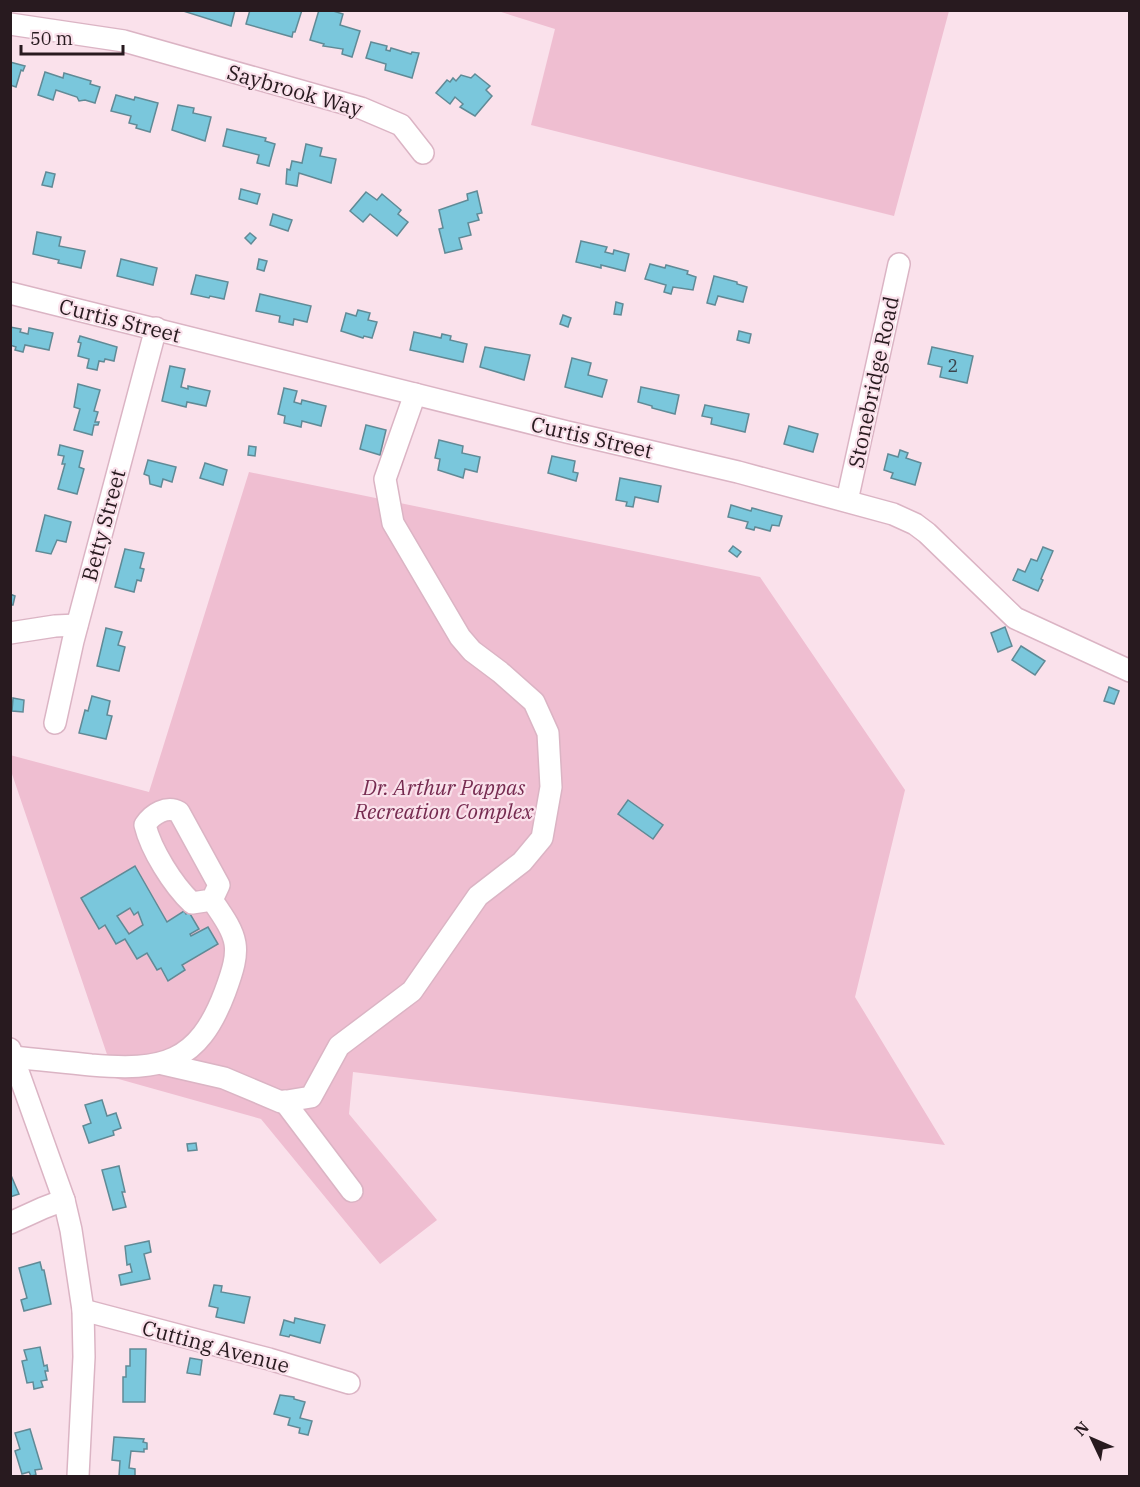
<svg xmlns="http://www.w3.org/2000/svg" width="1140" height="1487" font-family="'IBM Plex Serif',serif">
<rect width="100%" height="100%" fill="#fae1eb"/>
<g fill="#efbed1">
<path d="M498 11H949L894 216 531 125 555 29Z"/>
<path d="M249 472 760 577 905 790 855 997 945 1145 353 1072 349 1114 437 1220 380 1264 261 1119 115 1078 11 771 10 755 149 792Z"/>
</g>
<g fill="#7ac7dc" stroke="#608a96" stroke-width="1.5" fill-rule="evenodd">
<path d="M235 10 231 26 183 11 184 10Z"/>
<path d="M250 10H302L295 32H293L292 37 246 24Z"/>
<path d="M319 10H330L343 14 340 25 360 31 352 57 342 54 343 49 323 46 324 44 310 40Z"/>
<path d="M371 42 387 46 386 50 390 51 391 48 411 54 412 52 419 53 412 78 385 70 386 64 366 58Z"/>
<path d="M10 62 25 66 23 71 21 70 16 87 10 85Z"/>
<path d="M45 72 63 78 64 73 91 81 90 84 100 87 95 103 85 100 79 101 77 97 56 90 53 100 38 95Z"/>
<path d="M475 74 490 86 486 90 492 96 475 116 460 107 463 104 455 97 450 104 436 93 447 80 450 82 453 78 456 81 461 75 471 78Z"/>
<path d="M116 95 134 100 135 97 158 103 150 132 136 128 137 125 129 123 131 116 111 111Z"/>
<path d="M178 105 194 108 193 113 211 117 205 141 172 130Z"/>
<path d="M227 129 266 138 265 141 275 144 269 166 257 163 259 155 223 146Z"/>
<path d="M306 144 322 148 320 156 336 159 331 183 299 173 297 186 286 184 287 169 290 170 292 161 302 163Z"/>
<path d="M46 172 55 174 52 187 42 185Z"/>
<path d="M241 189 260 194 257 204 239 199Z"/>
<path d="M477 191 482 213 477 214 479 220 468 223 471 235 459 238 462 249 445 253 439 229 443 228 439 210 468 200 467 194Z"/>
<path d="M366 192 377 200 382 194 401 210 398 214 408 222 397 236 370 214 363 222 350 211Z"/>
<path d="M273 214 292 220 288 231 270 225Z"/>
<path d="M37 232 61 237 59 246 85 251 81 268 58 263 59 260 33 254Z"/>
<path d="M250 233 256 238 251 244 245 238Z"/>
<path d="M581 241 607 247 605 252 613 254 614 250 629 254 625 271 601 265V268L576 262Z"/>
<path d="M121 259 157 268 153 285 117 276Z"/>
<path d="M259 259 267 261 264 271 257 269Z"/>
<path d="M650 264 665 268 666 265 688 271 687 274 696 277 693 290 673 287 671 294 664 292 666 285 645 279Z"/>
<path d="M196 275 228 282 224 299 210 296 209 298 191 294Z"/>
<path d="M714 276 737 282V284L747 287 743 302 718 296 715 305 707 303Z"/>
<path d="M260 294 311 306 307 322 294 319 293 325 279 322 280 316 256 311Z"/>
<path d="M616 302 623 304 621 315 614 314Z"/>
<path d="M358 310 370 313 368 320 377 322 372 338 364 336 363 338 341 331 346 313 356 316Z"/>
<path d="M563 315 571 318 568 327 560 324Z"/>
<path d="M10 327 21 329 20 332 28 334 29 328 53 333 49 350 25 345 23 352 15 350 16 347 10 345Z"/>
<path d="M739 331 751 334 749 343 737 340Z"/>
<path d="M414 332 441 338 442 334 451 336 450 340 467 344 463 362 410 350Z"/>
<path d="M80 336 117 347 114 361 105 359 104 362 99 361 97 370 87 368 89 359 78 356 81 343 78 342Z"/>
<path d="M485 347 530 355 524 380 480 367Z"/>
<path d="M932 347 973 356 967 383 940 377 942 367 928 364Z"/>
<path d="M572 358 591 363 588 375 607 380 602 397 565 387Z"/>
<path d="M170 366 185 369 181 387 188 389V386L210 391 206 406 187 402 186 407 162 401Z"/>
<path d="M78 384 100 390 94 411 98 412 95 422H99L98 425H94L92 435 74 430 80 409 74 407Z"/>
<path d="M641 387 679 395 675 414 652 408V406L638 402Z"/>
<path d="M284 388 297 391 294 402 301 404 302 400 326 406 321 426 302 421 301 427 284 423 285 416 278 414Z"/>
<path d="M705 405 749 414 745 432 711 424 712 418 702 416Z"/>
<path d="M366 425 386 430 380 455 360 449Z"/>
<path d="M789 426 818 434 813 452 784 444Z"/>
<path d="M439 440 463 446 462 453 480 457 477 472 465 469 463 478 438 470 440 459 435 458Z"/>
<path d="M60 445 83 451 79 467 84 469 77 494 58 489 65 464H62L64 456 58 455Z"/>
<path d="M249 446 256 447 255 456 248 455Z"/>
<path d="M900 450 908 453 906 458 921 463 915 485 891 478 893 473 884 470 888 454 898 457Z"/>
<path d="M552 456 575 461 573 472 578 473 576 481 548 473Z"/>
<path d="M148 460 176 467 172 482 163 479 161 487 150 484 149 476 144 474Z"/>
<path d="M205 463 227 470 223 485 200 478Z"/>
<path d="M620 478 661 486 658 502 635 497 633 507 626 506 627 502 616 500Z"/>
<path d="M731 505 751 511 752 508 782 516 779 526 772 525 770 531 755 527 754 530 746 528 748 522 728 517Z"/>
<path d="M45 515 71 522 66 542 57 540 51 554 36 551Z"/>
<path d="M733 546 741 552 737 557 729 551Z"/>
<path d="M1043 547 1053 551 1041 579 1043 580 1038 591 1013 580 1018 569 1025 572 1031 559 1037 561Z"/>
<path d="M125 549 144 553 140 568 144 569 141 581 137 580 134 592 115 587Z"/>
<path d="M10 594 15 596 13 605H10Z"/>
<path d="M1005 627 1012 646 998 652 991 633Z"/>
<path d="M106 628 122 632 118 645 125 647 119 671 97 666Z"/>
<path d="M1021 646 1045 661 1035 675 1012 660Z"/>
<path d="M1109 687 1119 691 1114 704 1104 701Z"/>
<path d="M92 696 110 701 107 715 112 716 106 739 79 733 85 710 88 711Z"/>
<path d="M13 698 24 700 23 712 12 711Z"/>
<path d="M628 800 663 825 653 839 618 814Z"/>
<path d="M135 866 167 922 184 911 186 914 189 912 199 929 190 934 191 936 208 927 218 944 182 965 185 970 168 981 161 968 157 970 147 953 137 959 125 939 116 944 105 925 99 929 81 898ZM130 908 134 915 138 912 143 925 129 934 117 916Z"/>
<path d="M102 1100 107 1116 116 1113 121 1128 113 1131 114 1135 89 1143 83 1126 91 1123 85 1105Z"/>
<path d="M196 1143 197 1150 188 1151 187 1144Z"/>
<path d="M119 1166 125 1192H122L126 1207 113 1210 102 1170Z"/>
<path d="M10 1173 19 1194 10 1197Z"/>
<path d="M149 1241 151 1252 144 1254 150 1279 121 1285 119 1275 132 1272 130 1264 127 1265 125 1246Z"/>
<path d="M40 1262 42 1270H44L51 1304 24 1311 21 1300 27 1298 19 1268Z"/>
<path d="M214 1285 222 1286 221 1292 250 1297 244 1323 216 1317 218 1308 209 1306Z"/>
<path d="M295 1318 325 1325 320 1343 290 1335 289 1337 280 1335 284 1320 294 1323Z"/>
<path d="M40 1347 44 1366 47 1365 48 1371H45L47 1380 41 1381 43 1387 34 1389 33 1382 27 1383 22 1361 27 1360 24 1350Z"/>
<path d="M130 1349H146L145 1402H123V1377H126V1366H130Z"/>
<path d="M190 1358 202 1360 200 1375 187 1373Z"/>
<path d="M280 1395 294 1397V1399L305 1402 300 1418 312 1421 308 1435 299 1433 300 1428 288 1425 290 1418 274 1414Z"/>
<path d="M30 1429 42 1469 35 1470 36 1475 31 1476 29 1472 22 1474 15 1451 20 1449 15 1433Z"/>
<path d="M114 1437 144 1439 143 1442 147 1443V1449H144V1452L131 1451 129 1468 135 1469V1476H119L120 1461 112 1460Z"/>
</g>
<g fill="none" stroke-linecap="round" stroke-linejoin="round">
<g stroke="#dbb4c4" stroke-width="24">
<g id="minor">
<path d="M10 24 124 41 361 108 401 125 423 153"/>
<path d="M10 293 567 432 738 472 893 514 915 524 927 533 1015 618 1130 671"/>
<path d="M847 501 899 264"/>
<path d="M10 633 55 626 77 625"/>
<path d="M55 723 73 641 156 328"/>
<path d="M10 1049 64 1200 71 1230 83 1310 84 1357 78 1476"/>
<path d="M13 1057C39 1060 65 1062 91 1065 162 1071 198 1064 225 992 242 946 239 939 212 900L192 903C173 885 151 850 145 825 152 814 167 805 179 812L219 885 212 900"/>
<path d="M163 1064 224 1078 281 1102 311 1097 339 1046 412 991 478 896 522 862 542 838 551 787 548 733 534 702 500 672 472 651 460 637 393 523 385 479 415 394"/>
<path d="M284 1101 352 1191"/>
<path d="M10 1223 43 1208 64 1200"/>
<path d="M83 1310 269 1359 349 1383"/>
</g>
</g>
<use href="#minor" stroke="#fff" stroke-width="21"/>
</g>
<g text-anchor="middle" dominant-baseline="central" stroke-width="4.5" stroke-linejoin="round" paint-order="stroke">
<g font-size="18" fill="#3c454e">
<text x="953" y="365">2</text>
</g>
<g font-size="21" fill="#281a1f" stroke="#fae1eb">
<text transform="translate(295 90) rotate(16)">Saybrook Way</text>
<text transform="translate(120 320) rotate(14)">Curtis Street</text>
<text transform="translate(873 382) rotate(-78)">Stonebridge Road</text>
<text transform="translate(592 437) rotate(13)">Curtis Street</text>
<text transform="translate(103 525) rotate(-75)">Betty Street</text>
<text transform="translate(216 1346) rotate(15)">Cutting Avenue</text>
</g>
<g font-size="21" font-style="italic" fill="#762b50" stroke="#fae1eb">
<text x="444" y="787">Dr. Arthur Pappas<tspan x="444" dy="24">Recreation Complex</tspan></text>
</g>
</g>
<rect width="1140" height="1487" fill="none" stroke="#281a1f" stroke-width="24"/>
<g transform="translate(1092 1439) rotate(314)" stroke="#fae1eb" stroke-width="4.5" paint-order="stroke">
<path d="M0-4.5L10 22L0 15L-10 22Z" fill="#281a1f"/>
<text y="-9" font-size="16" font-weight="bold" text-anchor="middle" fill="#281a1f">N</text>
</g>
<path d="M21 45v9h102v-9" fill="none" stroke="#281a1f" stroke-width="3"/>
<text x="30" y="45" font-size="18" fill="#281a1f" stroke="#fae1eb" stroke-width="4.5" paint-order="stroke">50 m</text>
</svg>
